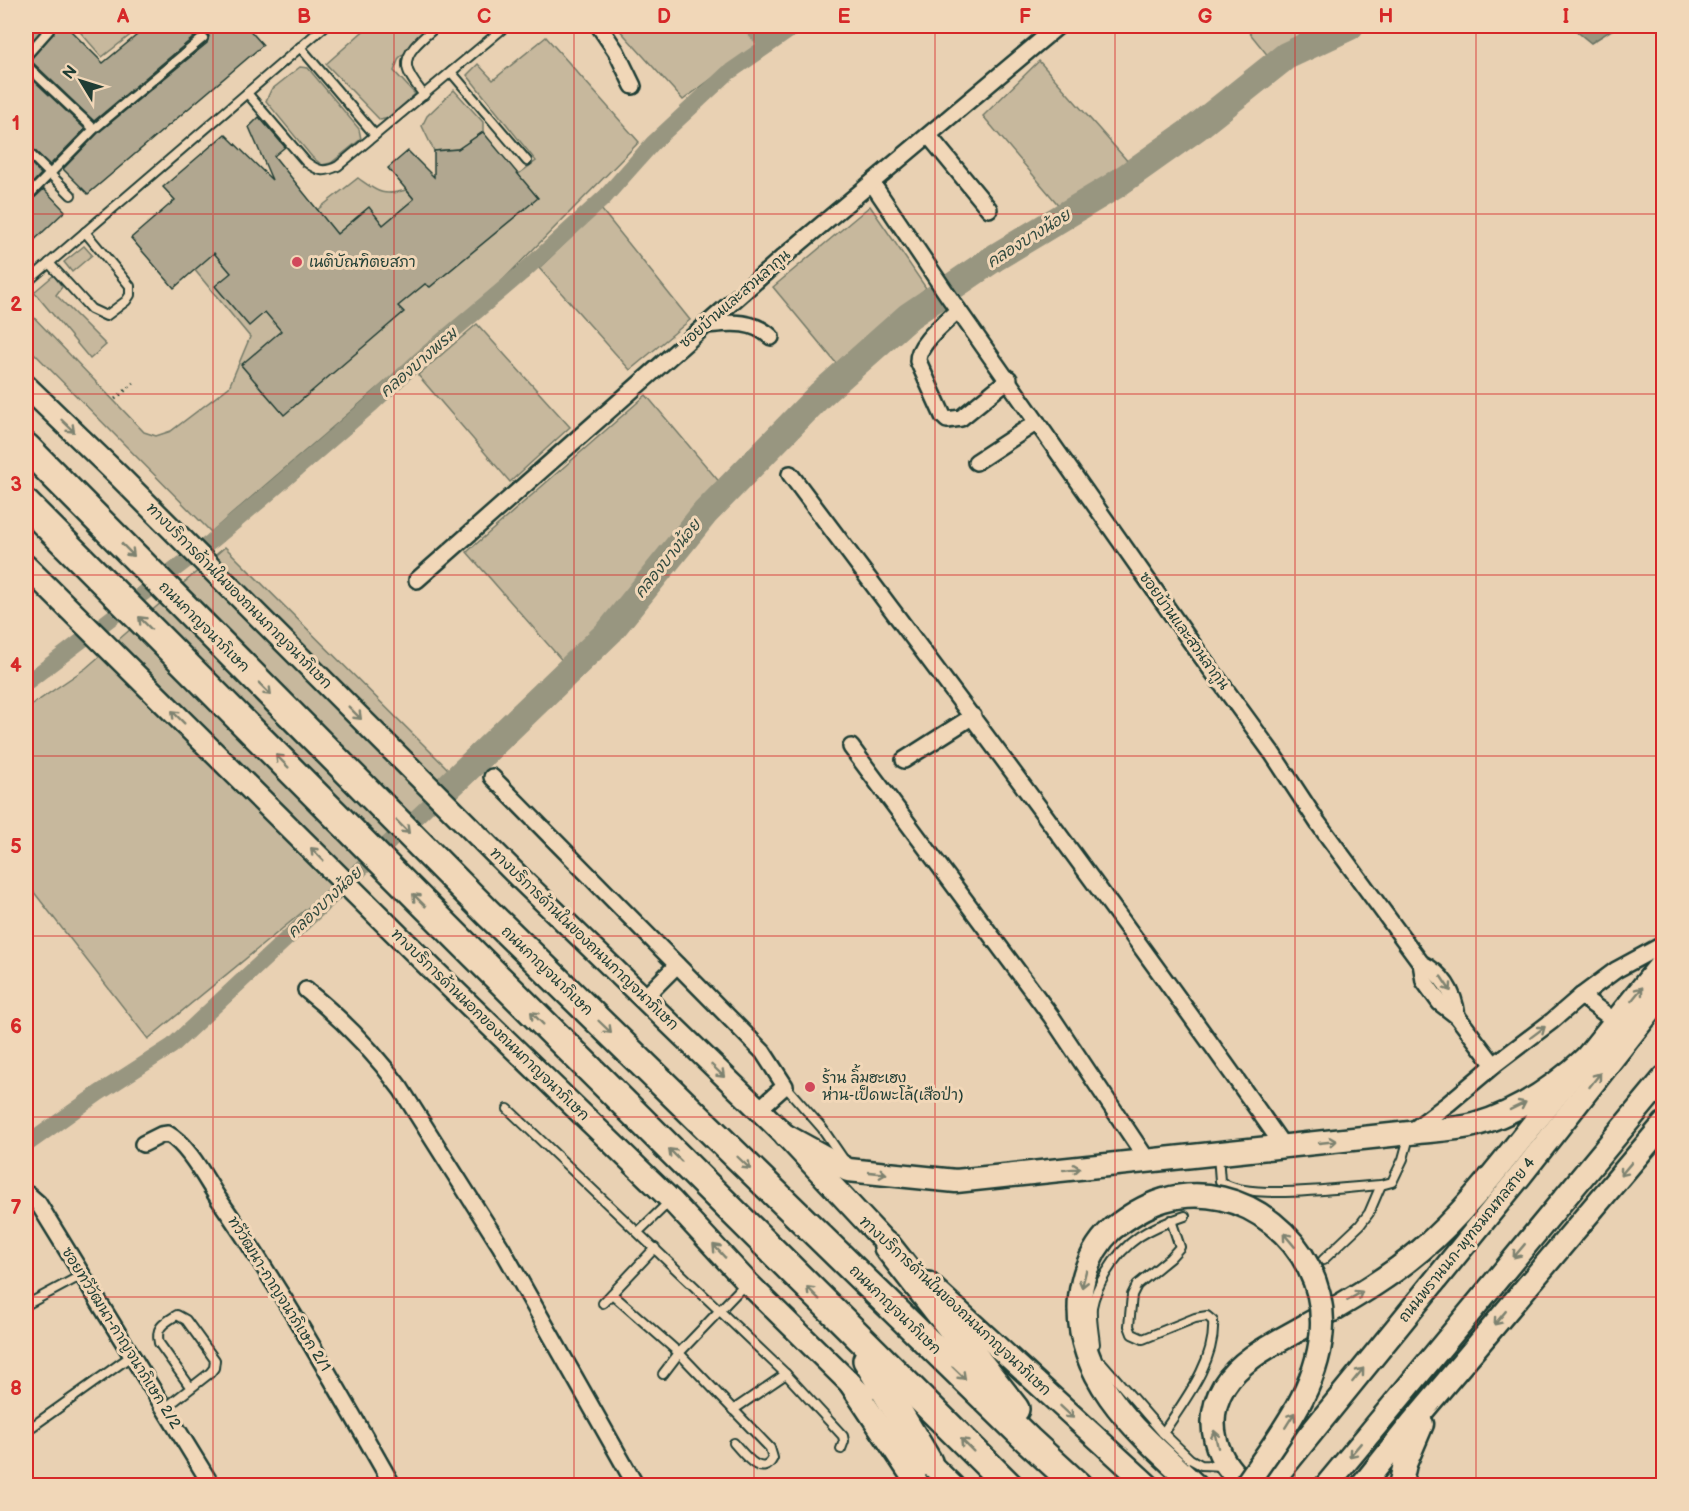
<svg xmlns="http://www.w3.org/2000/svg" width="1689" height="1511" font-family="'Balsamiq Sans','Playpen Sans Thai',sans-serif">
<rect width="100%" height="100%" fill="#e9d1b3"/>
<filter id="ink" filterUnits="userSpaceOnUse"><feTurbulence type="fractalNoise" baseFrequency=".0167" numOctaves="2"/><feDisplacementMap in="SourceGraphic" scale="12" xChannelSelector="R" yChannelSelector="G"/><feConvolveMatrix kernelMatrix="1 2 1 2 8 2 1 2 1" color-interpolation-filters="sRGB"/></filter>
<g filter="url(#ink)">
<g fill="#c7b89d" stroke="#737a68" stroke-width="1.5">
<path d="M75 26H142L102 57Z"/>
<path d="M369 26H435L399 58 394 71 415 94 389 118 380 120 326 64Z"/>
<path d="M616 26H764L772 34 683 100Z"/>
<path d="M1244 26H1316L1283 45 1269 57Z"/>
<path d="M546 37 639 142 501 282 211 532 26 345V309L144 432 156 436 171 431 229 387 250 337 184 257 213 231 302 334 536 161 467 75 478 64 493 80Z"/>
<path d="M1039 61 1130 164 1111 179 1061 208 983 116Z"/>
<path d="M300 67 308 68 359 129 361 139 331 163 322 165 312 157 266 101 271 90Z"/>
<path d="M454 90 483 122V132L458 149 434 151 422 126 427 116Z"/>
<path d="M358 178C378 192 382 197 406 190L414 199 383 225 368 208 337 234 317 210Z"/>
<path d="M870 206 926 288 871 336 841 369 773 287Z"/>
<path d="M601 209 690 320 630 370 539 268Z"/>
<path d="M84 246 92 255 72 272 64 262Z"/>
<path d="M54 275 62 287 56 295 106 345 90 359 34 292Z"/>
<path d="M477 324 570 427 510 482 418 375Z"/>
<path d="M646 395 722 485 604 629 566 665 467 552Z"/>
<path d="M225 547 453 774 322 896 148 1039 26 882V709L86 668Z"/>
</g>
<path fill="#989680" stroke="#687262" stroke-width="1.5" d="M1570 26H1618L1591 43Z"/>
<g fill="none" stroke-linecap="round" stroke-linejoin="round">
<g stroke="#989680" stroke-width="16">
<path d="M750 26 768 45"/>
<path d="M26 683 212 541 262 499 372 404 420 359 522 273 605 197 653 143 728 73 796 26"/>
<path d="M26 1145 99 1093 172 1046 444 791"/>
</g>
<path stroke="#989680" stroke-width="28" d="M444 791 610 631 705 513 820 395 909 316 996 257 1114 186 1197 127 1286 56 1350 26"/>
</g>
<g fill="#b1a790" stroke="#1f3d34" stroke-width="1.5">
<path d="M26 26H45L26 48Z"/>
<path d="M53 26H66L103 63 148 26H246L263 45 88 194 63 169 98 133 207 43 209 36 204 32 199 33 94 121 30 60 54 33Z"/>
<path d="M26 73 85 129 50 165 30 146 26 144Z"/>
<path d="M259 117 285 147 274 156 337 234 369 207 383 225 414 199 388 168 408 151 434 177V151L458 149 483 132 538 198 430 287 425 284 398 306 404 312 284 415 241 365 281 331 265 312 249 326 215 286 231 273 214 253 174 288 131 238 175 200 163 187 225 134 272 180 249 127Z"/>
<path d="M26 158 41 174 26 190Z"/>
<path d="M44 189 65 211 26 248V204L30 202Z"/>
</g>
<g fill="none" stroke-linecap="round" stroke-linejoin="round">
<g stroke="#1f3d34" stroke-width="12">
<g id="lane">
<path d="M300 47 375 135"/>
<path d="M26 56 49 30"/>
<path d="M26 65 94 129 26 198"/>
<path d="M451 72 527 161"/>
<path d="M247 93 306 162C318 171 324 173 338 166L506 26"/>
<path d="M424 95C418 87 408 76 407 66 405 50 427 35 437 26"/>
<path d="M94 129 203 38"/>
<path d="M26 150 71 195"/>
<path d="M49 263 91 309 106 316 126 301 130 295V286L85 232"/>
<path d="M26 283 325 26"/>
<path d="M785 1086 822 1128 844 1160"/>
<path d="M508 1109 786 1374 843 1436 844 1441 841 1449"/>
<path d="M1218 1155 1220 1181C1245 1202 1346 1187 1381 1185L1392 1182 1403 1159 1409 1137"/>
<path d="M638 1232 670 1201"/>
<path d="M1323 1260 1360 1225 1369 1213 1381 1185"/>
<path d="M612 1294 679 1353 770 1448 773 1458C762 1480 744 1454 734 1443"/>
<path d="M603 1303 655 1248"/>
<path d="M26 1305 82 1275"/>
<path d="M1095 1344C1094 1333 1091 1319 1092 1307 1094 1296 1100 1283 1106 1273 1126 1239 1149 1228 1185 1216"/>
<path d="M1102 1363 1163 1433 1190 1459 1201 1465 1224 1466"/>
<path d="M663 1374 679 1353 746 1283"/>
<path d="M164 1409 210 1373 214 1368 215 1360 186 1320 177 1315C164 1323 155 1327 159 1343L191 1388"/>
<path d="M733 1410 786 1374"/>
<path d="M26 1431 131 1356"/>
<path d="M1163 1433C1184 1401 1216 1361 1213 1321L1207 1316 1195 1318 1143 1339 1132 1334 1129 1326 1132 1295 1137 1285 1170 1258 1180 1247 1171 1220"/>
</g>
</g>
<g stroke="#1f3d34" stroke-width="20">
<g id="street">
<path d="M599 26 616 51 633 86"/>
<path d="M929 136 989 209"/>
<path d="M872 183 949 297 1191 642 1272 753 1318 823 1421 963C1443 974 1454 991 1457 1016"/>
<path d="M958 310C946 322 917 344 918 361L943 416 947 420 961 418 1009 379"/>
<path d="M705 325C729 323 752 319 771 337"/>
<path d="M976 462 1037 422"/>
<path d="M790 474C957 696 1124 919 1284 1147"/>
<path d="M417 580 782 258 1058 26"/>
<path d="M851 747 1051 1016 1148 1161"/>
<path d="M904 760 973 716"/>
<path d="M492 777 763 1052 785 1086 758 1110"/>
<path d="M1421 963 1424 981 1440 1003 1457 1016 1494 1065"/>
<path d="M306 990C341 1018 374 1052 401 1089L501 1247 636 1486"/>
<path d="M1581 996 1615 1021"/>
<path d="M644 998 677 965"/>
<path d="M1412 1131 1449 1103 1494 1065 1552 1021 1581 996 1616 970 1664 944"/>
<path d="M143 1144 161 1135 168 1134C188 1145 205 1178 218 1198 282 1290 337 1388 393 1486"/>
<path d="M26 1194 29 1195 38 1203 212 1486"/>
</g>
</g>
<g stroke="#1f3d34" stroke-width="26">
<g id="secondary">
<path d="M26 386 121 478 521 879 786 1136 898 1256"/>
<path d="M26 566 433 970 671 1200 747 1282 863 1396"/>
<path d="M928 1283 1149 1486"/>
<path d="M917 1451 953 1486"/>
</g>
</g>
<g stroke="#1f3d34" stroke-width="27">
<g id="primary">
<path d="M786 1136 848 1170 956 1181 1410 1133C1431 1130 1454 1130 1474 1125 1517 1113 1556 1086 1588 1056"/>
<path d="M1112 1229C1093 1247 1083 1271 1080 1298 1073 1380 1142 1436 1196 1486"/>
<path d="M851 1384 919 1486"/>
<path d="M1248 1486C1215 1463 1203 1421 1224 1386 1242 1357 1278 1342 1307 1325 1346 1302 1386 1280 1421 1250 1464 1213 1498 1168 1533 1124 1577 1070 1620 1015 1664 961"/>
<path d="M1268 1486 1520 1176 1664 993"/>
<path d="M1326 1486 1664 1078"/>
<path d="M1362 1486 1412 1423 1664 1124"/>
<path d="M1400 1486 1405 1464 1422 1424"/>
</g>
</g>
<g stroke="#1f3d34" stroke-width="32">
<g id="highway">
<path d="M26 447 488 913 1028 1440 1078 1486"/>
<path d="M26 504 461 941 1009 1486"/>
<path d="M888 1247 1015 1409"/>
<path d="M867 1360 928 1462"/>
</g>
</g>
<path stroke="#1f3d34" stroke-width="3" stroke-dasharray="1.5 4.5" stroke-linecap="butt" d="M115 399 134 383"/>
<use href="#lane" stroke="#f1d7b8" stroke-width="8"/>
<use href="#street" stroke="#f1d7b8" stroke-width="15"/>
<use href="#secondary" stroke="#f1d7b8" stroke-width="21"/>
<use href="#primary" stroke="#f1d7b8" stroke-width="22"/>
<use href="#highway" stroke="#f1d7b8" stroke-width="27"/>
<g stroke="#1f3d34" stroke-width="27" stroke-linecap="butt">
<path id="primary-bridge" d="M1112 1229C1128 1217 1144 1206 1164 1200 1242 1177 1323 1244 1322 1324 1321 1387 1278 1437 1245 1486"/>
</g>
<use href="#primary-bridge" stroke="#f1d7b8" stroke-width="22"/>
</g>
<defs><path id="oneway-shaft" d="M-6 0H5M1.5-3L5.5 0L1.5 3" fill="none" stroke-width="1.6" stroke-linecap="round" stroke-linejoin="round" transform="scale(1.5)"/></defs>
<g stroke="#7d826f">
<use href="#oneway-shaft" transform="translate(68 426) rotate(44)"/>
<use href="#oneway-shaft" transform="translate(128 550) rotate(45)"/>
<use href="#oneway-shaft" transform="translate(145 623) rotate(-135)"/>
<use href="#oneway-shaft" transform="translate(265 689) rotate(45)"/>
<use href="#oneway-shaft" transform="translate(355 713) rotate(45)"/>
<use href="#oneway-shaft" transform="translate(178 717) rotate(-135)"/>
<use href="#oneway-shaft" transform="translate(282 761) rotate(-135)"/>
<use href="#oneway-shaft" transform="translate(403 827) rotate(45)"/>
<use href="#oneway-shaft" transform="translate(317 854) rotate(-135)"/>
<use href="#oneway-shaft" transform="translate(419 900) rotate(-135)"/>
<use href="#oneway-shaft" transform="translate(1446 984) rotate(56)"/>
<use href="#oneway-shaft" transform="translate(1637 994) rotate(-51)"/>
<use href="#oneway-shaft" transform="translate(537 1018) rotate(-135)"/>
<use href="#oneway-shaft" transform="translate(605 1027) rotate(44)"/>
<use href="#oneway-shaft" transform="translate(1538 1032) rotate(-37)"/>
<use href="#oneway-shaft" transform="translate(718 1071) rotate(44)"/>
<use href="#oneway-shaft" transform="translate(1595 1080) rotate(-52)"/>
<use href="#oneway-shaft" transform="translate(1518 1106) rotate(-26)"/>
<use href="#oneway-shaft" transform="translate(1328 1142) rotate(-6)"/>
<use href="#oneway-shaft" transform="translate(675 1155) rotate(-135)"/>
<use href="#oneway-shaft" transform="translate(744 1163) rotate(44)"/>
<use href="#oneway-shaft" transform="translate(1072 1169) rotate(-6)"/>
<use href="#oneway-shaft" transform="translate(1626 1169) rotate(130)"/>
<use href="#oneway-shaft" transform="translate(878 1173) rotate(6)"/>
<use href="#oneway-shaft" transform="translate(1289 1240) rotate(-130)"/>
<use href="#oneway-shaft" transform="translate(719 1251) rotate(-133)"/>
<use href="#oneway-shaft" transform="translate(1519 1251) rotate(130)"/>
<use href="#oneway-shaft" transform="translate(1084 1279) rotate(104)"/>
<use href="#oneway-shaft" transform="translate(813 1293) rotate(-135)"/>
<use href="#oneway-shaft" transform="translate(1355 1296) rotate(-31)"/>
<use href="#oneway-shaft" transform="translate(1500 1318) rotate(130)"/>
<use href="#oneway-shaft" transform="translate(959 1373) rotate(44)"/>
<use href="#oneway-shaft" transform="translate(1358 1375) rotate(-51)"/>
<use href="#oneway-shaft" transform="translate(1067 1412) rotate(43)"/>
<use href="#oneway-shaft" transform="translate(1290 1420) rotate(-58)"/>
<use href="#oneway-shaft" transform="translate(1216 1439) rotate(-103)"/>
<use href="#oneway-shaft" transform="translate(967 1445) rotate(-135)"/>
<use href="#oneway-shaft" transform="translate(1355 1450) rotate(130)"/>
</g>
</g>
<path fill="none" stroke="#d62828" stroke-width="1.5" stroke-opacity="0.55" d="M213 26V1486M394 26V1486M574 26V1486M754 26V1486M935 26V1486M1115 26V1486M1295 26V1486M1476 26V1486M26 214H1664M26 394H1664M26 575H1664M26 756H1664M26 936H1664M26 1117H1664M26 1297H1664"/>
<g fill="#d1495b" stroke="#f1d7b8" stroke-width="2">
<circle cx="297" cy="262" r="6"/>
<circle cx="810" cy="1087" r="6"/>
</g>
<g text-anchor="middle" dominant-baseline="central" stroke-width="6" stroke-linejoin="round" paint-order="stroke">
<g font-size="15" fill="#1f3d34" stroke="#f1d7b8" text-anchor="start">
<text x="309" y="262">เนติบัณฑิตยสภา</text>
<text x="822" y="1078">ร้าน ลิ้มฮะเฮง<tspan x="822" dy="17">ห่าน-เป็ดพะโล้(เสือป่า)</tspan></text>
</g>
<g font-size="15" fill="#1f3d34" stroke="#f1d7b8">
<text transform="translate(735 299) rotate(-41)">ซอยบ้านและสวนลากูน</text>
<text transform="translate(239 596) rotate(45)">ทางบริการด้านในของถนนกาญจนาภิเษก</text>
<text transform="translate(204 627) rotate(45)">ถนนกาญจนาภิเษก</text>
<text transform="translate(1184 631) rotate(54)">ซอยบ้านและสวนลากูน</text>
<text transform="translate(584 939) rotate(44)">ทางบริการด้านในของถนนกาญจนาภิเษก</text>
<text transform="translate(547 971) rotate(44)">ถนนกาญจนาภิเษก</text>
<text transform="translate(490 1025) rotate(44)">ทางบริการด้านนอกของถนนกาญจนาภิเษก</text>
<text transform="translate(1467 1240) rotate(-51)">ถนนพรานนก-พุทธมณฑลสาย 4</text>
<text transform="translate(279 1294) rotate(58)">ทวีวัฒนา-กาญจนาภิเษก 2/1</text>
<text transform="translate(955 1306) rotate(43)">ทางบริการด้านในของถนนกาญจนาภิเษก</text>
<text transform="translate(895 1310) rotate(44)">ถนนกาญจนาภิเษก</text>
<text transform="translate(121 1338) rotate(58)">ซอยทวีวัฒนา-กาญจนาภิเษก 2/2</text>
</g>
<g font-size="16" font-style="italic" fill="#314a3f" stroke="#f1d7b8">
<text transform="translate(1029 239) rotate(-32)">คลองบางน้อย</text>
<text transform="translate(419 363) rotate(-41)">คลองบางพรม</text>
<text transform="translate(668 559) rotate(-51)">คลองบางน้อย</text>
<text transform="translate(325 903) rotate(-43)">คลองบางน้อย</text>
</g>
</g>
<rect width="1689" height="1511" fill="none" stroke="#f1d7b8" stroke-width="66"/>
<g transform="translate(81 81) rotate(308)" stroke="#f1d7b8" stroke-width="4.5" paint-order="stroke">
<path d="M0-4.5L10 22L0 15L-10 22Z" fill="#1f3d34"/>
<text y="-9" font-size="16" font-weight="bold" text-anchor="middle" fill="#1f3d34">N</text>
</g>
<rect x="33" y="33" width="1623" height="1445" fill="none" stroke="#d62828" stroke-width="2"/>
<g font-size="20" text-anchor="middle" font-weight="bold" fill="#d62828">
<text x="123" y="23">A</text>
<text x="304" y="23">B</text>
<text x="484" y="23">C</text>
<text x="664" y="23">D</text>
<text x="844" y="23">E</text>
<text x="1025" y="23">F</text>
<text x="1205" y="23">G</text>
<text x="1386" y="23">H</text>
<text x="1566" y="23">I</text>
<text x="16" y="130">1</text>
<text x="16" y="311">2</text>
<text x="16" y="491">3</text>
<text x="16" y="672">4</text>
<text x="16" y="853">5</text>
<text x="16" y="1033">6</text>
<text x="16" y="1214">7</text>
<text x="16" y="1395">8</text>
</g>
</svg>
